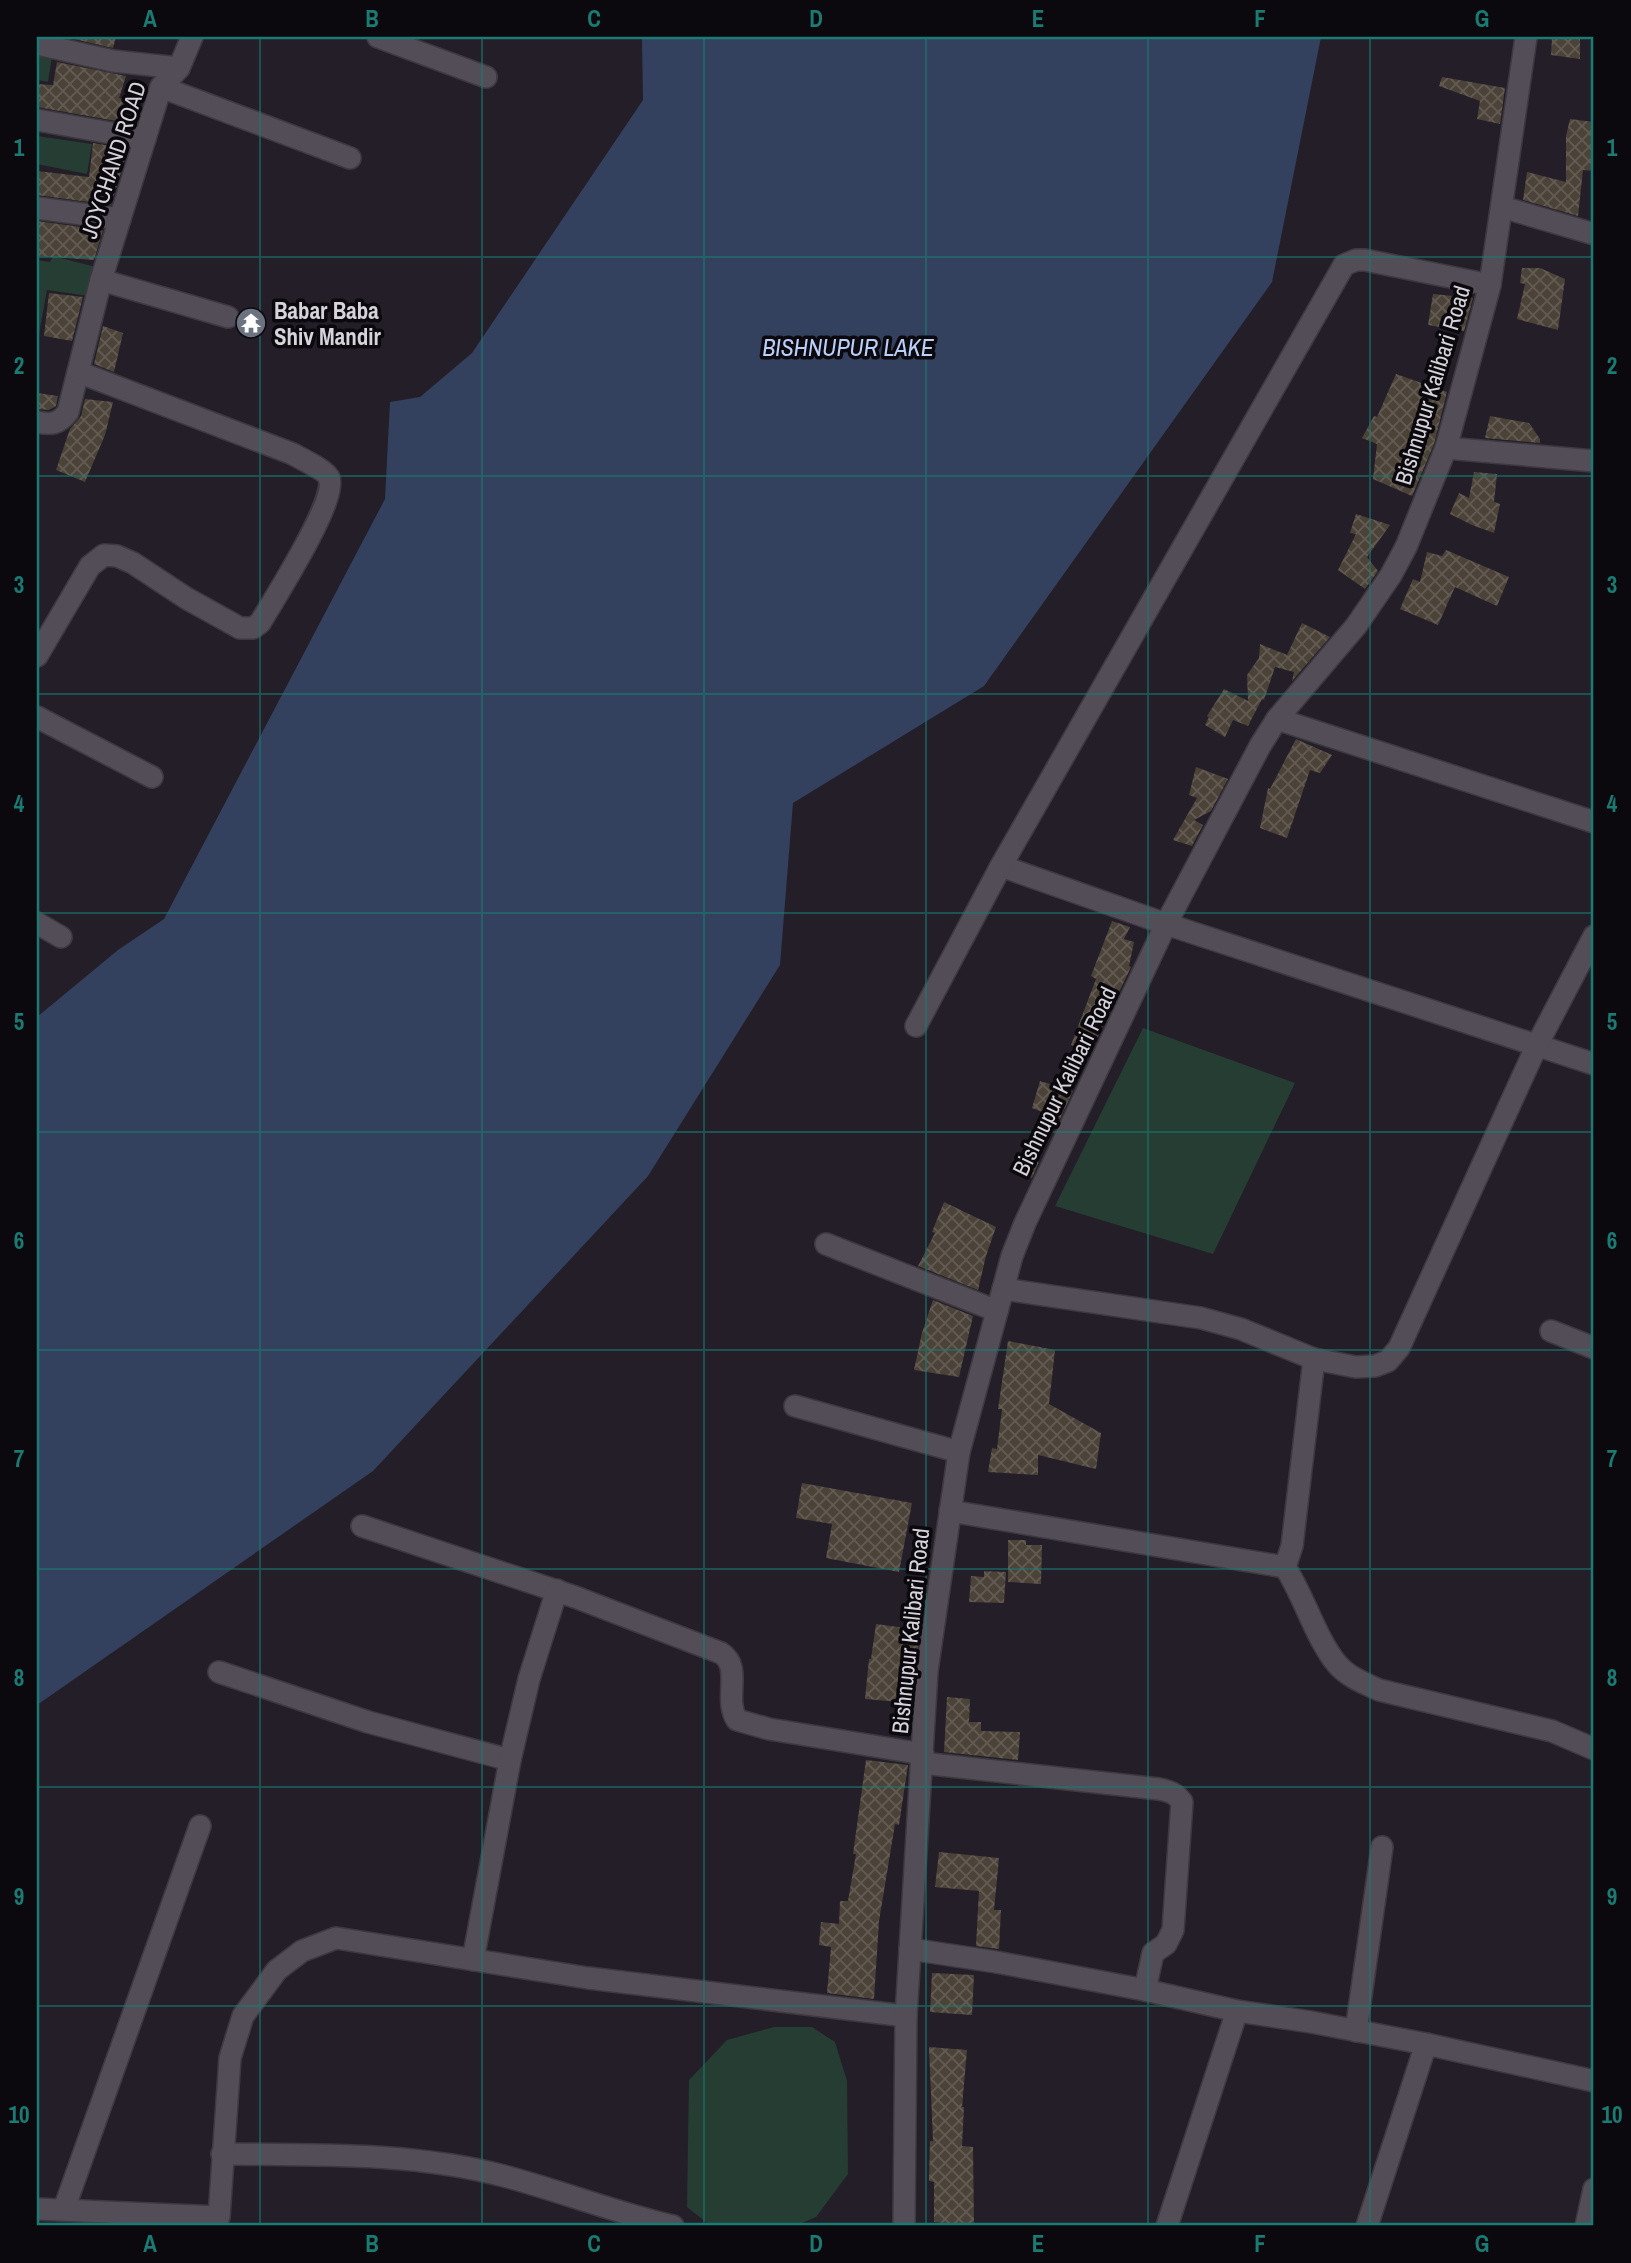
<svg xmlns="http://www.w3.org/2000/svg" width="1631" height="2263" font-family="'Archivo Narrow',sans-serif">
<defs>
<pattern id="building-cross-hatch" width="8" height="8" patternUnits="userSpaceOnUse" patternTransform="scale(1.75)"><rect width="8" height="8" fill="#4b4238"/><path d="M0 0l8 8M0 8l8-8" fill="none" stroke="#645c54"/></pattern>
</defs>
<rect width="100%" height="100%" fill="#241e28"/>
<g fill="#253d32">
<path d="M37 54 52 56 48 82 37 80Z"/>
<path d="M37 136 92 144 87 174 37 164Z"/>
<path d="M53 256 107 270 102 298 47 290 39 334H37V260L50 262Z"/>
<path d="M1143 1028 1295 1083 1213 1254 1055 1206Z"/>
<path d="M774 2027H812L835 2042 847 2081 848 2174 816 2217 795 2226H711L687 2207 689 2080 727 2040Z"/>
</g>
<path fill="#33415e" d="M645 37H1321L1272 282 984 686 793 803 780 965 648 1176 373 1471 37 1705V1017L118 950 164 919 385 499 390 402 420 397 472 353 643 100 642 38Z"/>
<g fill="url(#building-cross-hatch)">
<path d="M65 37H116L113 48Z"/>
<path d="M1552 37H1580V59L1551 55Z"/>
<path d="M57 62 126 76 119 98 124 99 122 122 37 107V84L53 85Z"/>
<path d="M1442 77 1505 88 1500 124 1477 119 1480 101 1439 86Z"/>
<path d="M1570 119 1594 122V171L1583 170 1578 216 1523 200 1527 172 1566 182V136Z"/>
<path d="M93 143 128 149 111 205 37 195V171L89 177Z"/>
<path d="M37 221 103 230 94 260 37 256Z"/>
<path d="M1522 268H1540L1565 279 1558 330 1517 319 1525 284 1520 283Z"/>
<path d="M49 293 83 297 72 341 44 336Z"/>
<path d="M1433 294 1473 298 1464 331 1428 325Z"/>
<path d="M103 326 123 333 114 372 94 364Z"/>
<path d="M1396 374 1447 392 1434 444 1412 496 1373 479 1377 444 1362 438 1374 416 1377 417Z"/>
<path d="M37 393 58 396 56 406 49 410 37 409Z"/>
<path d="M85 399 113 402 105 435 85 482 56 470 70 429 81 416Z"/>
<path d="M1490 416 1529 423 1540 439V443L1485 438Z"/>
<path d="M1474 472 1497 474 1494 502 1500 504 1494 533 1472 525 1450 514 1459 493 1469 498Z"/>
<path d="M1356 514 1390 525 1367 557 1378 571 1365 589 1338 570 1356 534 1350 533Z"/>
<path d="M1446 550 1509 577 1497 606 1455 587 1438 625 1400 609 1413 579 1420 582 1427 552 1442 556Z"/>
<path d="M1302 623 1330 637 1292 681 1294 672 1275 667 1264 700 1262 699 1248 726 1233 720 1225 737 1205 725 1209 717 1207 716 1224 689 1248 701 1247 675 1259 658 1260 644 1287 655Z"/>
<path d="M1296 739 1332 755 1320 773 1310 770 1287 838 1260 828 1268 788 1270 789Z"/>
<path d="M1196 767 1228 779 1211 811 1194 820 1203 825 1192 846 1173 840 1197 798 1189 795Z"/>
<path d="M1112 921 1130 927 1124 939 1134 942 1129 966 1131 967 1090 1053 1071 1045 1096 979 1091 976Z"/>
<path d="M1040 1081 1073 1091 1060 1119 1032 1108Z"/>
<path d="M1021 1156 1039 1162 1032 1178 1017 1173Z"/>
<path d="M944 1202 996 1227 986 1256 978 1290 918 1266 935 1233 932 1232Z"/>
<path d="M933 1300 973 1316 959 1377 914 1370 922 1333Z"/>
<path d="M1008 1341 1055 1350 1049 1404 1101 1433 1096 1469 1038 1455V1475L988 1472 992 1448 997 1449 1002 1409H998Z"/>
<path d="M802 1483 912 1503 899 1572 826 1558 832 1524 796 1518Z"/>
<path d="M1008 1540H1026V1545H1042L1041 1584 1008 1582Z"/>
<path d="M984 1571 1006 1572 1004 1603 969 1602 971 1576 984 1577Z"/>
<path d="M876 1624 920 1630 912 1703 865 1699 869 1659H871Z"/>
<path d="M947 1697 970 1699 969 1722H981V1731L1020 1732 1018 1760 944 1752Z"/>
<path d="M866 1760 908 1765 899 1825 895 1824 879 1921 874 1999 827 1993 831 1947 819 1945 821 1922 839 1924 840 1901H848L856 1854H853Z"/>
<path d="M939 1852 999 1858 994 1910H1001L999 1949 976 1946 979 1891 935 1887Z"/>
<path d="M932 1973 974 1975 972 2015 930 2012Z"/>
<path d="M929 2047 967 2050 962 2107H964L962 2146 973 2147 974 2226 934 2222V2182L929 2181 930 2141H933Z"/>
</g>
<g fill="none" stroke-linecap="round" stroke-linejoin="round">
<g stroke="#3d3940" stroke-width="24">
<g id="street">
<path d="M378 37 486 77"/>
<path d="M37 44 113 61 179 68"/>
<path d="M161 87 350 158"/>
<path d="M37 120 145 139"/>
<path d="M1502 207 1594 234"/>
<path d="M37 208 120 219"/>
<path d="M101 280 228 317"/>
<path d="M37 422C51 425 59 424 68 412L101 280 161 87 179 68 192 37"/>
<path d="M1446 448 1594 461"/>
<path d="M37 656 90 566 104 555 117 556 133 563 186 598 240 628H253L260 623C273 601 338 499 329 478 326 470 301 459 293 454L78 372"/>
<path d="M37 717 152 777"/>
<path d="M1277 719 1594 822"/>
<path d="M1001 866 1166 924 1594 1064"/>
<path d="M37 923 61 937"/>
<path d="M916 1026 1001 866 1344 265 1356 260H1365L1490 285"/>
<path d="M826 1244 997 1311"/>
<path d="M1003 1289 1201 1318 1241 1329 1314 1359 1356 1367 1375 1366 1388 1361 1399 1348 1537 1045 1594 936"/>
<path d="M1551 1331 1594 1348"/>
<path d="M1314 1359 1292 1546 1285 1567C1304 1596 1316 1639 1337 1664 1348 1677 1364 1683 1379 1690L1552 1731 1594 1749"/>
<path d="M795 1406 959 1452"/>
<path d="M950 1511 1285 1567"/>
<path d="M362 1526 575 1597 721 1653C743 1667 723 1699 737 1720L769 1729 923 1754"/>
<path d="M219 1672 368 1722 510 1760"/>
<path d="M922 1763 1159 1789C1169 1791 1176 1793 1182 1802L1173 1930 1166 1944 1153 1953 1145 1990"/>
<path d="M910 1949 996 1962 1145 1990 1237 2011 1311 2022 1426 2044 1594 2081"/>
<path d="M473 1960 510 1760 529 1679 557 1590"/>
<path d="M1356 2031 1382 1847"/>
<path d="M222 2154C315 2155 414 2152 504 2176 561 2191 616 2213 673 2226"/>
<path d="M37 2209 219 2217 230 2058 243 2016 277 1970 302 1951 336 1938 588 1978 906 2016"/>
<path d="M64 2209 200 1826"/>
<path d="M904 2226 906 2016 927 1671 959 1452 1012 1256 1025 1223 1166 924 1260 746 1277 719 1356 626 1391 575 1406 547 1446 448 1490 285 1526 37"/>
<path d="M1167 2226 1237 2011"/>
<path d="M1367 2226 1426 2044"/>
<path d="M1586 2226 1594 2189"/>
</g>
</g>
<use href="#street" stroke="#534d58" stroke-width="21"/>
</g>
<path fill="none" stroke="#197b73" stroke-width="2" stroke-opacity="0.55" d="M260 37V2226M482 37V2226M704 37V2226M926 37V2226M1148 37V2226M1370 37V2226M37 257H1594M37 476H1594M37 694H1594M37 913H1594M37 1132H1594M37 1350H1594M37 1569H1594M37 1787H1594M37 2006H1594"/>
<defs>
<g id="temple-disc" transform="scale(1.575)"><circle r="9.5" fill="#6b7280" stroke="#0b090d"/><path d="M0-6L5-2H3V0L6.5 2.5H4V6H1.5V3h-3V6H-4V2.5H-6.5L-3 0V-2H-5Z" fill="#fff"/></g>
</defs>
<g fill-rule="evenodd">
<use href="#temple-disc" x="251" y="323"/>
</g>
<g text-anchor="middle" dominant-baseline="central" stroke-width="7" stroke-linejoin="round" paint-order="stroke">
<g font-size="23" fill="#d7d3da" stroke="#0b090d">
<text transform="translate(113 160) rotate(-72)">JOYCHAND ROAD</text>
<text transform="translate(1432 385) rotate(-73)">Bishnupur Kalibari Road</text>
<text transform="translate(1064 1081) rotate(-64)">Bishnupur Kalibari Road</text>
<text transform="translate(910 1631) rotate(-84)">Bishnupur Kalibari Road</text>
</g>
<g font-size="23" font-weight="bold" fill="#d7d3da" stroke="#0b090d" text-anchor="start">
<text x="274" y="310">Babar Baba<tspan x="274" dy="26">Shiv Mandir</tspan></text>
</g>
<g font-size="24" font-style="italic" fill="#b8cffb" stroke="#0b090d">
<text x="848" y="347">BISHNUPUR LAKE</text>
</g>
</g>
<rect width="1631" height="2263" fill="none" stroke="#0b090d" stroke-width="77"/>
<rect x="38" y="38" width="1554" height="2186" fill="none" stroke="#197b73" stroke-width="2.5"/>
<g font-size="23" text-anchor="middle" font-weight="bold" fill="#197b73">
<text x="150" y="27">A</text>
<text x="372" y="27">B</text>
<text x="594" y="27">C</text>
<text x="816" y="27">D</text>
<text x="1038" y="27">E</text>
<text x="1260" y="27">F</text>
<text x="1482" y="27">G</text>
<text x="19" y="156">1</text>
<text x="1612" y="156">1</text>
<text x="19" y="374">2</text>
<text x="1612" y="374">2</text>
<text x="19" y="593">3</text>
<text x="1612" y="593">3</text>
<text x="19" y="812">4</text>
<text x="1612" y="812">4</text>
<text x="19" y="1030">5</text>
<text x="1612" y="1030">5</text>
<text x="19" y="1249">6</text>
<text x="1612" y="1249">6</text>
<text x="19" y="1467">7</text>
<text x="1612" y="1467">7</text>
<text x="19" y="1686">8</text>
<text x="1612" y="1686">8</text>
<text x="19" y="1905">9</text>
<text x="1612" y="1905">9</text>
<text x="19" y="2123">10</text>
<text x="1612" y="2123">10</text>
<text x="150" y="2252">A</text>
<text x="372" y="2252">B</text>
<text x="594" y="2252">C</text>
<text x="816" y="2252">D</text>
<text x="1038" y="2252">E</text>
<text x="1260" y="2252">F</text>
<text x="1482" y="2252">G</text>
</g>
</svg>
